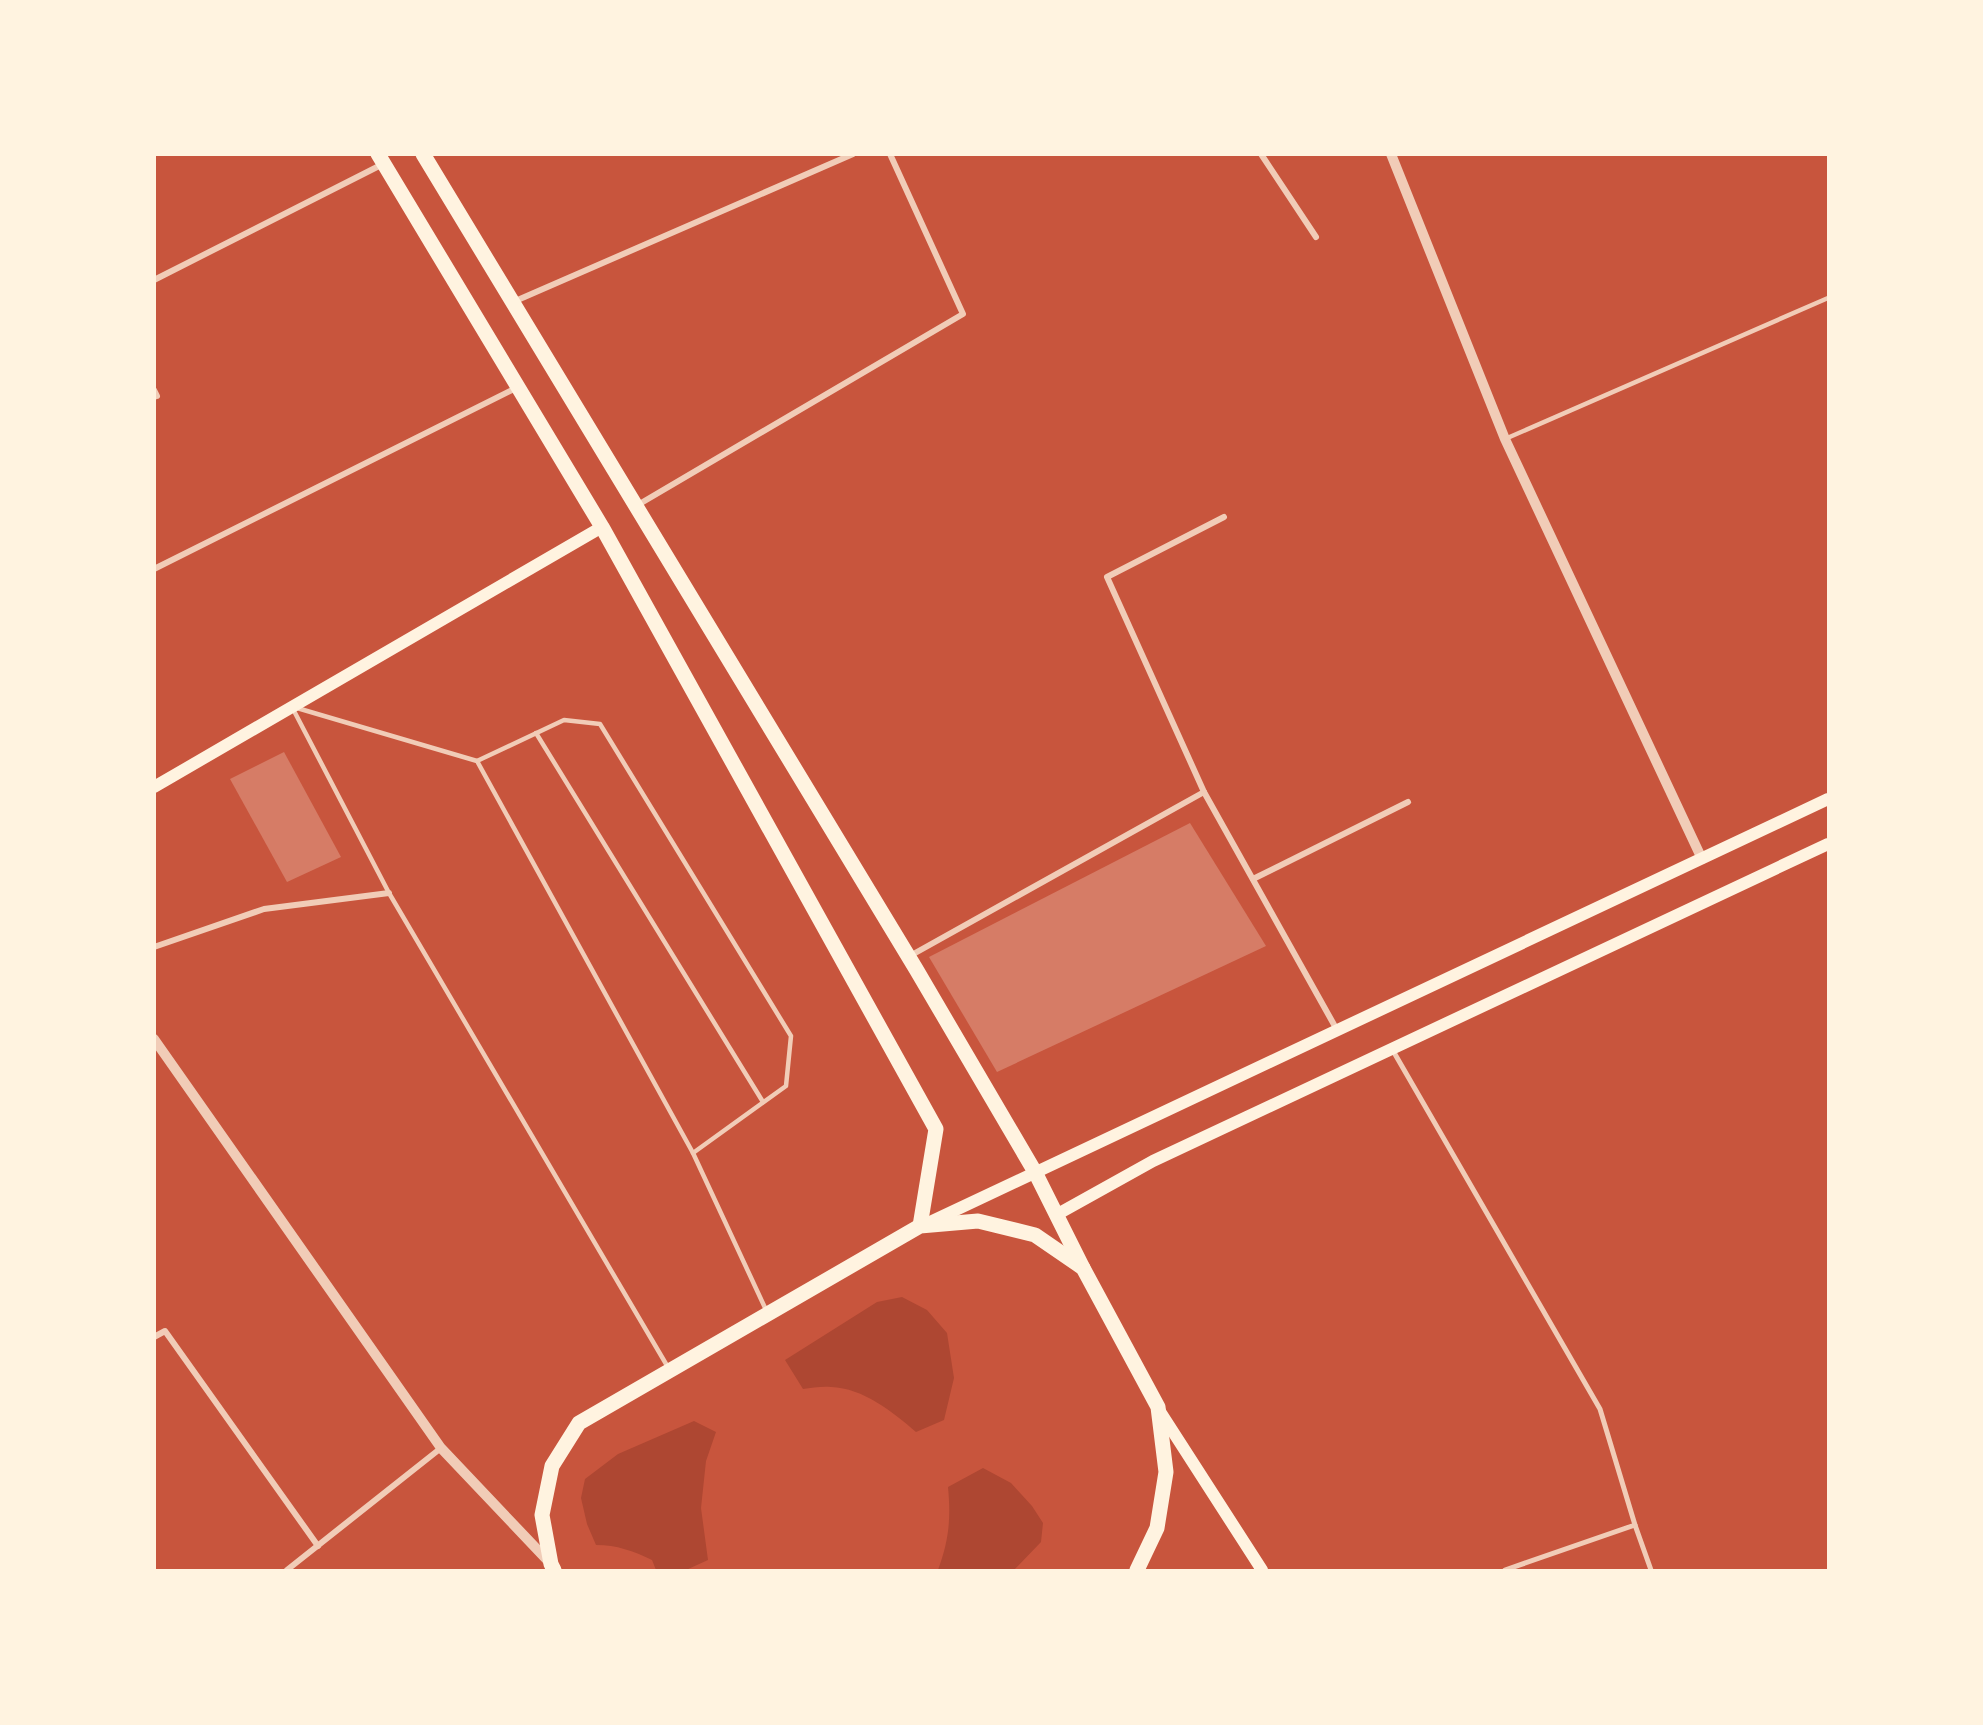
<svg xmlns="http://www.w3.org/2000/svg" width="1983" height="1725" font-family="'Exo 2',sans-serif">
<rect width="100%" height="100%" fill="#c8553d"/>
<g fill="#ae4732">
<path d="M902 1297 927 1310 947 1333 954 1378 944 1420 916 1432C893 1412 863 1388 831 1387 822 1386 812 1388 803 1389L785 1360 877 1302Z"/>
<path d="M694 1421 716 1432 706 1461 701 1508 708 1560 686 1570H656L652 1560C633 1551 617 1545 596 1545L587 1524 581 1498 585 1479 618 1454Z"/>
<path d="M983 1468 1011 1483 1032 1506 1043 1523 1041 1542 1014 1570H938C949 1540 951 1519 948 1487Z"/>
</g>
<g fill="#d67c66">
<path d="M284 752 341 857 287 882 230 779Z"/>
<path d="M1190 823 1266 946 997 1072 929 957Z"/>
</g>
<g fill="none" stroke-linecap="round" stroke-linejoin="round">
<g stroke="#f1ccb7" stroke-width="4.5">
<path d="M1505 439 1828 298"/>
<path d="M297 708 477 761 693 1153 767 1312"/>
<path d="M293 709 389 893 669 1369"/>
<path d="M536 733 763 1102"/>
<path d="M477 761 564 720 600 724 791 1036 786 1086 693 1153"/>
</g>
<g stroke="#f1ccb7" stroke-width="5">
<path d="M1392 1049 1600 1409 1635 1525 1505 1570"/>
<path d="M1635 1525 1651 1570"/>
</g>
<g stroke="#f1ccb7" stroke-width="6">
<path d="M1261 154 1316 237"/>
<path d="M154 280 383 164"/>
<path d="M513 302 853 154"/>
<path d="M154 390 157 396 154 397"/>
<path d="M636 506 963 314 890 154"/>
<path d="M1224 517 1107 577 1204 792 1337 1030"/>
<path d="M154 569 518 387"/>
<path d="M1253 879 1408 802"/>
<path d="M154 947 264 909 389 893"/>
<path d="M908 957 1204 792"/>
<path d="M154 1337 165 1331 318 1546"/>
<path d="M287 1570 441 1448"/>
</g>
<g stroke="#f1ccb7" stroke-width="10">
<path d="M1391 154 1505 439 1702 859"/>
<path d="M154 1039 441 1448 551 1564"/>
</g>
<g stroke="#fff3e0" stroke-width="12">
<path d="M154 787 602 527"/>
<path d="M1056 1215 1153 1161 1828 844"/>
<path d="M926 1224 1828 799"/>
<path d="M1159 1410 1262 1570"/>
</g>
<g stroke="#fff3e0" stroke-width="15">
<path d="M378 154 602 527 936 1129 920 1226"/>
<path d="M423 154 916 969 1035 1172 1083 1268"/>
<path d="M554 1570 551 1564 542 1515 552 1466 579 1423 920 1226 978 1221 1035 1235 1083 1268 1158 1407 1166 1472 1157 1528 1137 1570"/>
</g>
</g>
<rect width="1983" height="1725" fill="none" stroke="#fff3e0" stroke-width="312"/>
</svg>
